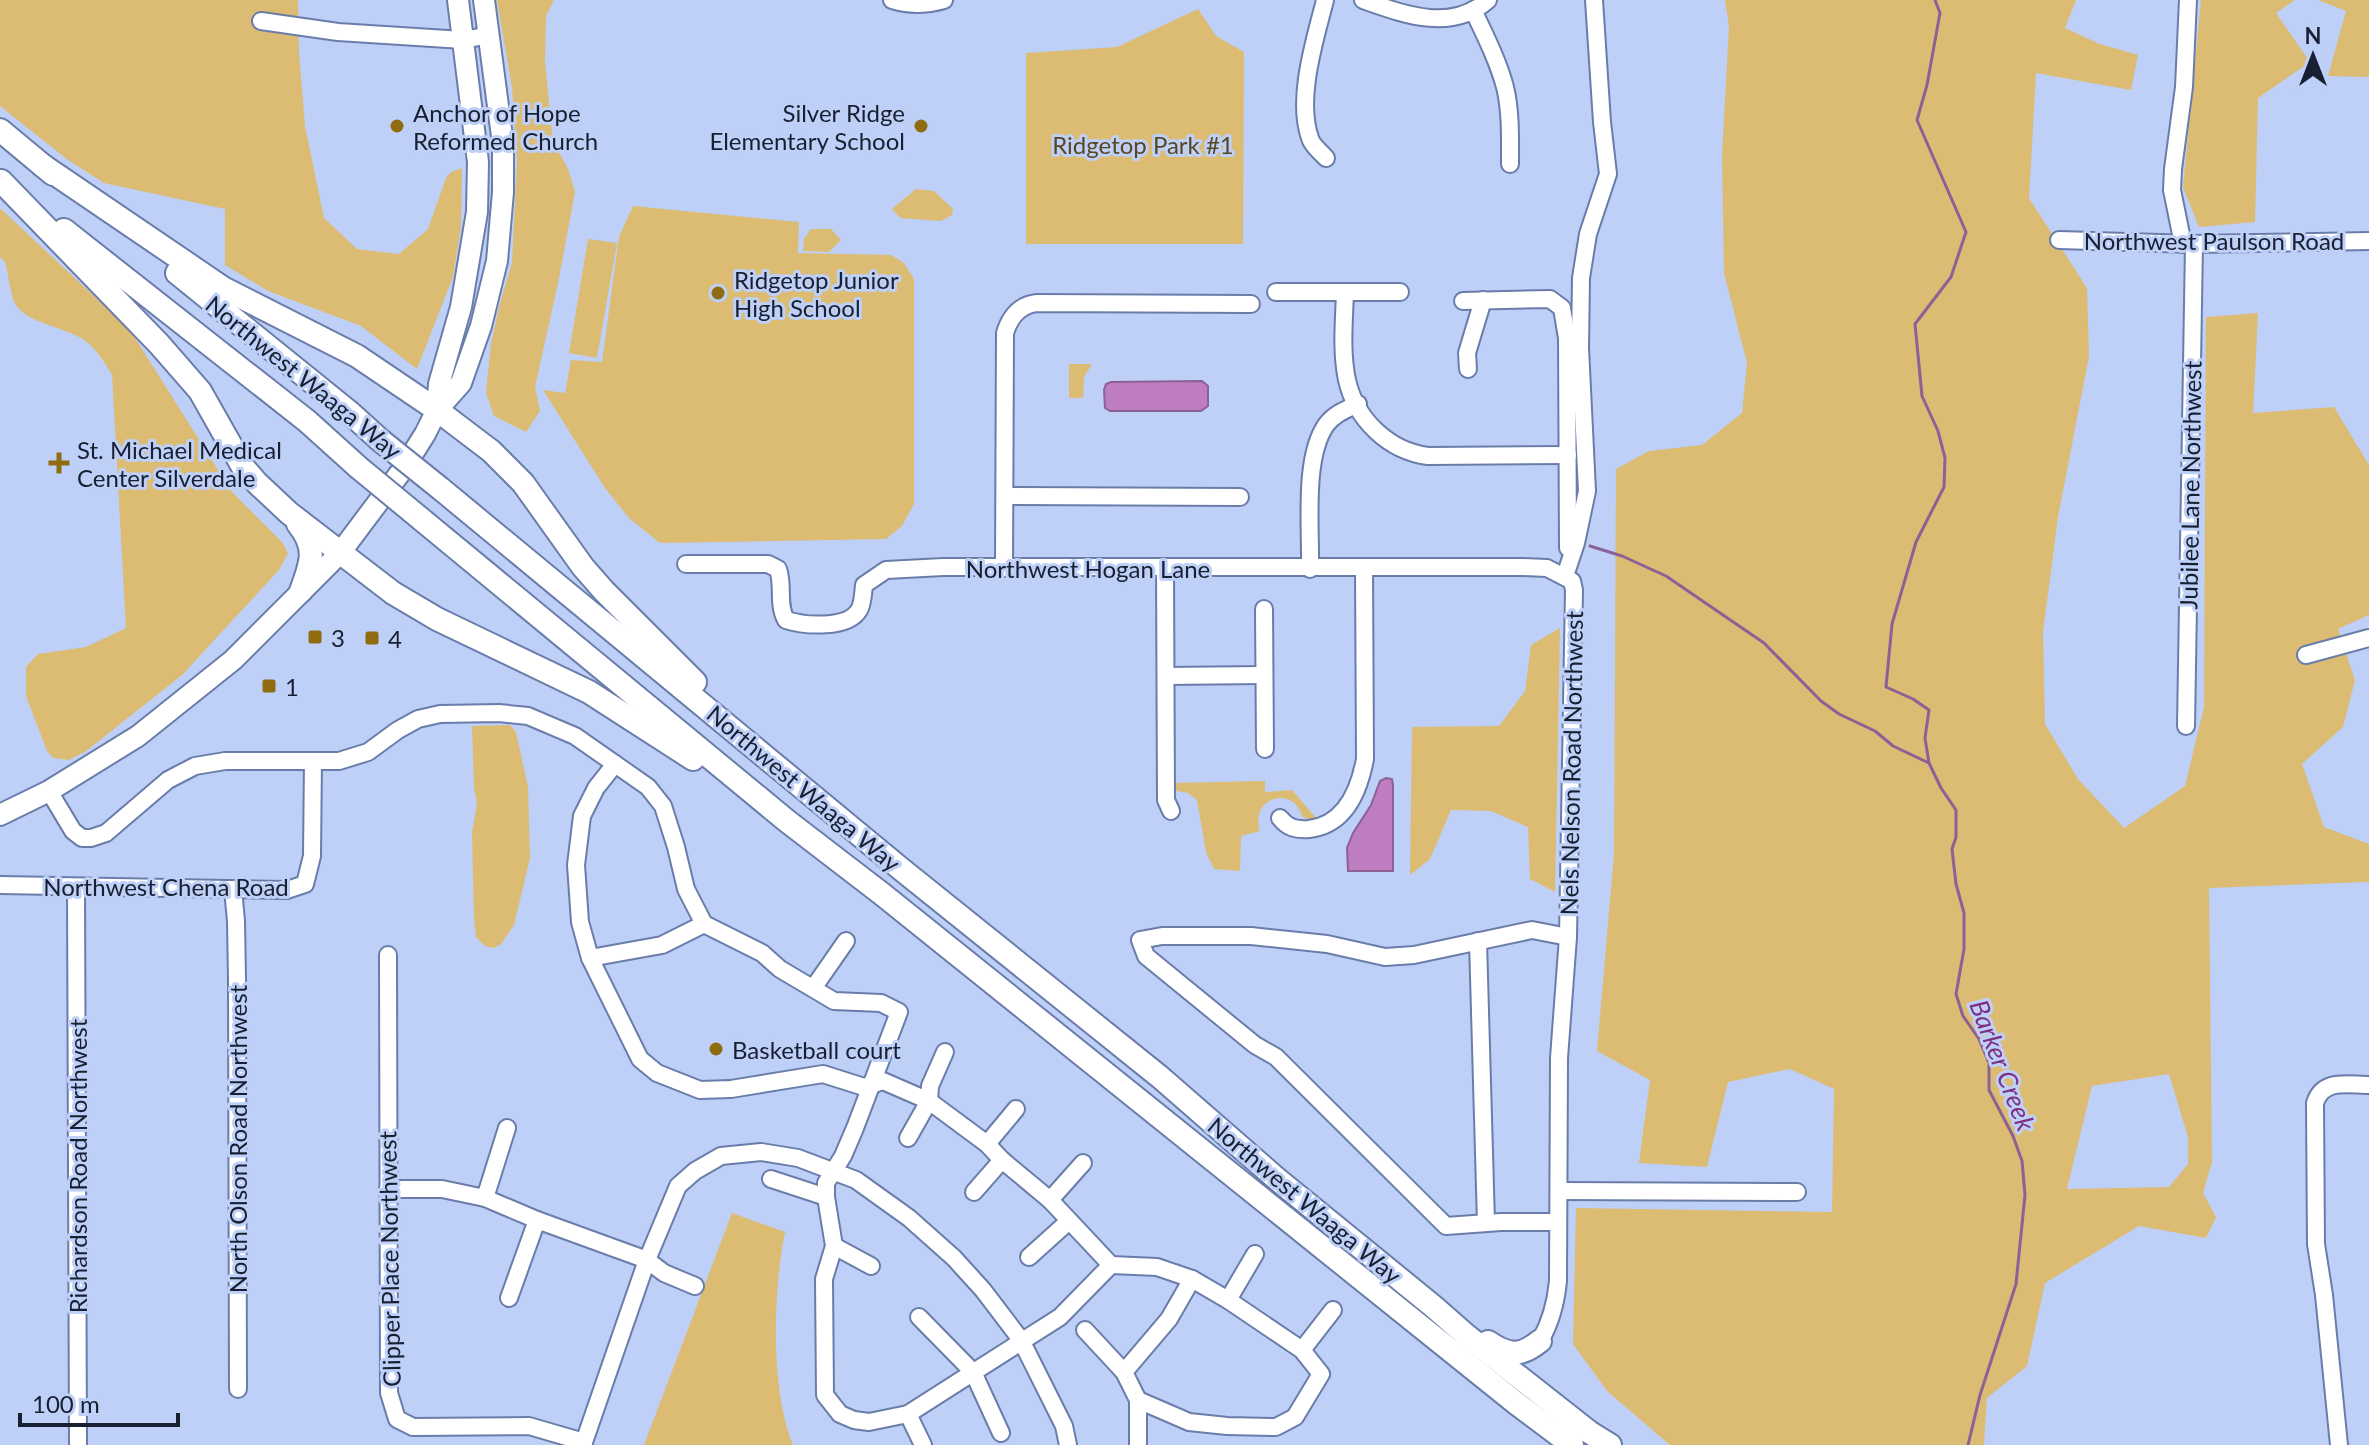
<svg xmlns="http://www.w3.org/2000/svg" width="2369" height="1445" font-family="Lato,sans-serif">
<rect width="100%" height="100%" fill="#bed0f7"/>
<g fill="#dcbb73" fill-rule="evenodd">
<path d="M0 0H298L299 52 305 126 324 218 357 249 399 254 428 229 446 178 451 172 462 168 461 227 453 277 417 369 361 326 268 291 225 265V209L104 183 68 160 0 106Z"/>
<path d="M497 0H554L546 16 545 62 553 141 568 169 575 192 558 283 535 387 540 411 526 432 494 416 486 393 491 344 499 307 512 263 517 161 512 88Z"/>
<path d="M1725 0H2076L2065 28 2100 44 2138 55 2131 90 2036 73 2029 198 2087 288 2089 356 2058 517 2043 632 2045 724 2078 779 2124 828 2185 786 2204 707 2206 317 2258 313 2253 413 2334 407 2369 465V615L2338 629 2355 680 2343 727 2302 764 2324 827 2369 844V882L2209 888 2212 1162 2203 1193 2216 1217 2206 1238 2139 1226 2045 1283 2027 1366 1987 1398 1984 1445H1670L1607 1391 1573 1344 1576 1208 1832 1212 1834 1089 1790 1069 1728 1082 1707 1167 1639 1163 1650 1080 1597 1051 1614 854 1616 469 1649 451 1702 445 1742 413 1747 363 1724 273 1722 156 1729 26ZM2169 1074 2188 1137V1164L2169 1187 2067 1189 2092 1086Z"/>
<path d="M2201 0H2295L2276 13 2310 62 2258 98 2255 222 2199 227 2183 187Z"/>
<path d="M2318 0H2369V77L2328 76 2346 11Z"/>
<path d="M1198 9 1216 36 1244 52 1243 244H1026V53L1117 47Z"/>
<path d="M916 189 934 191 953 209 952 215 941 221 900 218 892 209Z"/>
<path d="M633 206 799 222 798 253 891 255 904 263 914 279V504L902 526 886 539 660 543 629 518 605 488 543 390 565 393 571 360 602 362 619 237Z"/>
<path d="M0 208 130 330 232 492 282 542 288 553 279 570 182 675 85 752 69 760 53 758 47 751 26 696V667L38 654 86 647 126 628 112 375C104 361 94 345 79 337 61 327 27 322 16 305 11 298 8 272 5 262L0 257Z"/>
<path d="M811 229H831L841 240 829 252 803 251 804 239Z"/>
<path d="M588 239 617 243 597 358 569 353Z"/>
<path d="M1069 364H1092L1084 377 1083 398H1069Z"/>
<path d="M1560 628 1555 892 1530 879 1528 827 1491 811 1451 810 1430 859 1410 875 1412 727 1499 726 1525 691 1531 645Z"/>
<path d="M510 725 516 732 528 787 530 858 514 925 501 944 494 948 485 946 476 937 474 920 472 833 477 803 474 788 472 726Z"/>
<path d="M1265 781V792L1292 790 1316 818 1309 820 1302 816C1293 784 1249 798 1260 831L1241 836 1240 871 1214 869 1206 852 1197 800 1188 793 1172 790V783Z"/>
<path d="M732 1213 785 1232C773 1292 770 1388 793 1445H644Z"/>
</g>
<g fill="#be7dc0" stroke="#8c6195" stroke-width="2">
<path d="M1202 381 1208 386V406L1201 411H1110L1105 408 1104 390 1106 384 1111 382Z"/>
<path d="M1386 778 1392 779 1393 785V871H1348L1347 848 1353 833 1371 805 1380 781Z"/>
</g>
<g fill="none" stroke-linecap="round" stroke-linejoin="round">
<g stroke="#8c6195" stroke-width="3">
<path d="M1935 0 1940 13 1927 85 1917 120 1966 232 1951 277 1915 324 1922 396 1938 431 1945 458 1944 487 1916 542 1892 624 1886 687 1913 699 1929 710 1925 738 1929 763 1941 788 1956 810V837L1952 849 1956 884 1964 913V949L1956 994 1963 1016 1979 1039 1989 1063V1090L2013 1136 2022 1161 2025 1195 2016 1284 1980 1395 1968 1445"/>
<path d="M1590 546 1622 556 1666 576 1764 643 1821 701 1839 714 1875 731 1893 746 1929 763"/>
</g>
<g stroke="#6a7daa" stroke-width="20">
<g id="minor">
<path d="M892 0C910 6 926 5 944 0"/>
<path d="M1325 0C1315 40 1296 98 1310 138 1312 146 1321 152 1326 158"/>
<path d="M1363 0C1403 14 1451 33 1488 0"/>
<path d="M1473 10C1485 35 1498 61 1505 87 1511 112 1510 139 1510 164"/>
<path d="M261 21 338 32 463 40 490 35"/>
<path d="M2059 240 2194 244 2369 241"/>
<path d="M2183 244 2172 190 2173 169 2184 87 2188 0"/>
<path d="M1276 292H1400"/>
<path d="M1345 293C1344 321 1341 352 1347 380 1356 420 1389 451 1428 456L1568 455"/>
<path d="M1463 301 1550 299 1562 308 1567 338 1568 548"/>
<path d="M1468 369 1467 353 1483 300"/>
<path d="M1005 496 1240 497"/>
<path d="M686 564H768L778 569C784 586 777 604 786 620 805 626 848 629 859 610 863 604 863 593 864 585L886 570 943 567H1522L1547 568 1572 581 1574 590 1568 937 1559 1058 1558 1281C1556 1302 1551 1322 1540 1341"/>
<path d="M1165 567 1166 800 1171 811"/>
<path d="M1004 568 1005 333C1010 317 1019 305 1037 303L1251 304"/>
<path d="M1310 569C1311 528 1303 458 1326 425 1334 414 1345 410 1358 404"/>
<path d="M1565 576 1576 543 1587 491 1580 348 1581 278 1588 234 1608 174 1602 122 1594 0"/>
<path d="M1264 609 1265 749"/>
<path d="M2306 655 2369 638"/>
<path d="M1166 676 1264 675"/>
<path d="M2186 726 2194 244"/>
<path d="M615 764 596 788 582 816 576 865 580 922 590 958 640 1059 657 1073 700 1090 731 1089 823 1074 864 1087 883 1081 929 1101 987 1144 1002 1160 1050 1200 1111 1265"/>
<path d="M49 791 73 831 82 838H91L106 833 168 780 195 766 225 761H339L368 752 398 730 418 719 440 714 499 713 528 716 575 736 648 787 663 806 676 847 686 889 704 924 762 953 780 969 834 1001 881 1003 899 1012 855 1128 843 1156 826 1183V1197L834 1246 824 1279 825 1395 840 1414 854 1420 869 1422 908 1414 1060 1317 1111 1265"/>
<path d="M1280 818C1288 828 1296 830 1309 829 1345 825 1359 791 1365 759L1364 568"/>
<path d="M0 885 287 890 305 884 312 856 313 761"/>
<path d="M76 887 78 1445"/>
<path d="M233 889 236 921 237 980 238 1389"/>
<path d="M1478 941 1486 1223"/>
<path d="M388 955 389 1393 397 1419 413 1427 529 1426 584 1442"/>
<path d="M590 958 662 945 704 924"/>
<path d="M814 987 846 941"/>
<path d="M908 1138 929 1101 930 1086 945 1052"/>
<path d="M987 1144 1016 1109"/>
<path d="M771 1179 826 1197"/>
<path d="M388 1189H442L485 1198 537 1220 647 1260 664 1273 695 1286"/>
<path d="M1559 1191 1797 1192"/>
<path d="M974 1192 1002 1160"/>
<path d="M485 1198 507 1128"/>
<path d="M1050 1200 1083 1163"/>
<path d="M1557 1222H1501L1446 1226 1276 1057 1255 1045 1146 956 1140 940 1162 936H1251L1327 944 1385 957 1414 955 1532 930 1568 937"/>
<path d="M834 1246 871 1266"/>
<path d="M1029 1257 1069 1221"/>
<path d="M509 1298 537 1220"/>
<path d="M1228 1300 1255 1254"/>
<path d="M919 1317 973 1372 1001 1433"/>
<path d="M1085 1330 1124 1372 1138 1400 1189 1422 1227 1426 1276 1427 1295 1417 1321 1374 1302 1350 1228 1300 1192 1279 1157 1267 1111 1265"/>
<path d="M1302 1350 1333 1310"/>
<path d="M1124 1372 1169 1319 1192 1279"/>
<path d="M908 1414 923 1445"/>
<path d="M583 1445 647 1260 678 1186 695 1171 721 1156 761 1152 798 1158 856 1180 909 1218 954 1258 983 1290 1021 1340 1064 1426 1068 1445"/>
<path d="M1138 1445V1400"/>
<path d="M2339 1445 2324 1295 2316 1244 2315 1103C2323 1078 2348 1085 2369 1085"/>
</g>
</g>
<g stroke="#6a7daa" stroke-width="24">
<g id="major">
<path d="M437 410 439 384 461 307 477 212 478 162 458 0"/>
<path d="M0 815 49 791 138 736 233 660 340 553 403 469 425 434 437 410 461 383 481 326 497 261 503 192V144L484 0"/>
</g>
</g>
<g stroke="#6a7daa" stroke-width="26">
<g id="highway">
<path d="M0 130 53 174"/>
<path d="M42 165 223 288 357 356 437 410 491 451 523 483 583 567 604 591 695 682"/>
<path d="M1 181 159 344 200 391 243 467 257 483 289 513 393 593 437 619 589 692 693 759"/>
<path d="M64 230 307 421 358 467"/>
<path d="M177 273 348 411 380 440"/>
<path d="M441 489 901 869 1160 1077 1277 1179 1434 1307 1467 1336 1589 1432 1610 1445"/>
<path d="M421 519 787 821 882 894 1516 1403 1572 1445"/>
<path d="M298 524C318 549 311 563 301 591"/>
<path d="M1488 1342C1509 1356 1520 1357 1540 1341"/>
</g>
</g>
<use href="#minor" stroke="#fff" stroke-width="16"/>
<use href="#major" stroke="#fff" stroke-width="20"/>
<use href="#highway" stroke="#fff" stroke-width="22"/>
<g stroke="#6a7daa" stroke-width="26" stroke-linecap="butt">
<g id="highway-bridge">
<path d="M380 440 441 489"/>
<path d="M358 467 421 519"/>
</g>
</g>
<use href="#highway-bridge" stroke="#fff" stroke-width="22"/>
</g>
<g fill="#8e6c0f" stroke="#bed0f7" stroke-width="3">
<circle cx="397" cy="126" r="8"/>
<circle cx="921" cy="126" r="8"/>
<circle cx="718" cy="293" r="8"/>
<path d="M55 451h8v8h8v8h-8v8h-8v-8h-8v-8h8z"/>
<rect x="307" y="629" width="16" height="16" rx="4"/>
<rect x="364" y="630" width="16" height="16" rx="4"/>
<rect x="261" y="678" width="16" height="16" rx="4"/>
<circle cx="716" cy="1049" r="8"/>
</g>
<g text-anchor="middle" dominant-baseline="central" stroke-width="6" stroke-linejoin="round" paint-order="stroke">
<g font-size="24" fill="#171f31" stroke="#bed0f7" text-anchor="start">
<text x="413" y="112">Anchor of Hope<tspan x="413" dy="28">Reformed Church</tspan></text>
<text x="905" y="112" text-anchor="end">Silver Ridge<tspan x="905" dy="28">Elementary School</tspan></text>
<text x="734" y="279">Ridgetop Junior<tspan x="734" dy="28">High School</tspan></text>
<text x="77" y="449">St. Michael Medical<tspan x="77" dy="28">Center Silverdale</tspan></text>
<text x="331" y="637">3</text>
<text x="388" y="638">4</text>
<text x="285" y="686">1</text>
<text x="732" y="1049">Basketball court</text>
</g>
<g font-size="24" fill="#584720" stroke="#bed0f7">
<text x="1143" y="144">Ridgetop Park #1</text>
</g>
<g font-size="24" fill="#171f31" stroke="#bed0f7">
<text x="2214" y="240">Northwest Paulson Road</text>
<text transform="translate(304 377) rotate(39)">Northwest Waaga Way</text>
<text transform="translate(2190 485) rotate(-89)">Jubilee Lane Northwest</text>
<text x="1088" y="568">Northwest Hogan Lane</text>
<text transform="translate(1571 763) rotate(-89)">Nels Nelson Road Northwest</text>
<text transform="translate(804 788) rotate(40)">Northwest Waaga Way</text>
<text x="166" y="886">Northwest Chena Road</text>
<text transform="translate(237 1139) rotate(-90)">North Olson Road Northwest</text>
<text transform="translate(77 1166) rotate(-90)">Richardson Road Northwest</text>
<text transform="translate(1305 1200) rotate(40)">Northwest Waaga Way</text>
<text transform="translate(389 1259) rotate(-91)">Clipper Place Northwest</text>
</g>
<g font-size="26" font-style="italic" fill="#7e3082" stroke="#bed0f7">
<text transform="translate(2003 1065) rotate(69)">Barker Creek</text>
</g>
</g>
<g transform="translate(2313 56)" stroke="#bed0f7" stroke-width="6" paint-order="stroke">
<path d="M0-6L14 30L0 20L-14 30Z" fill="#171f31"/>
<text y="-12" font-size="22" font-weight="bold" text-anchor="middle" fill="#171f31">N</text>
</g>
<path d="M20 1413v12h158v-12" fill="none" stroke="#171f31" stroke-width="4"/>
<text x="32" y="1413" font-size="24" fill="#171f31" stroke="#bed0f7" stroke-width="6" paint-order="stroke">100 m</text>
</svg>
